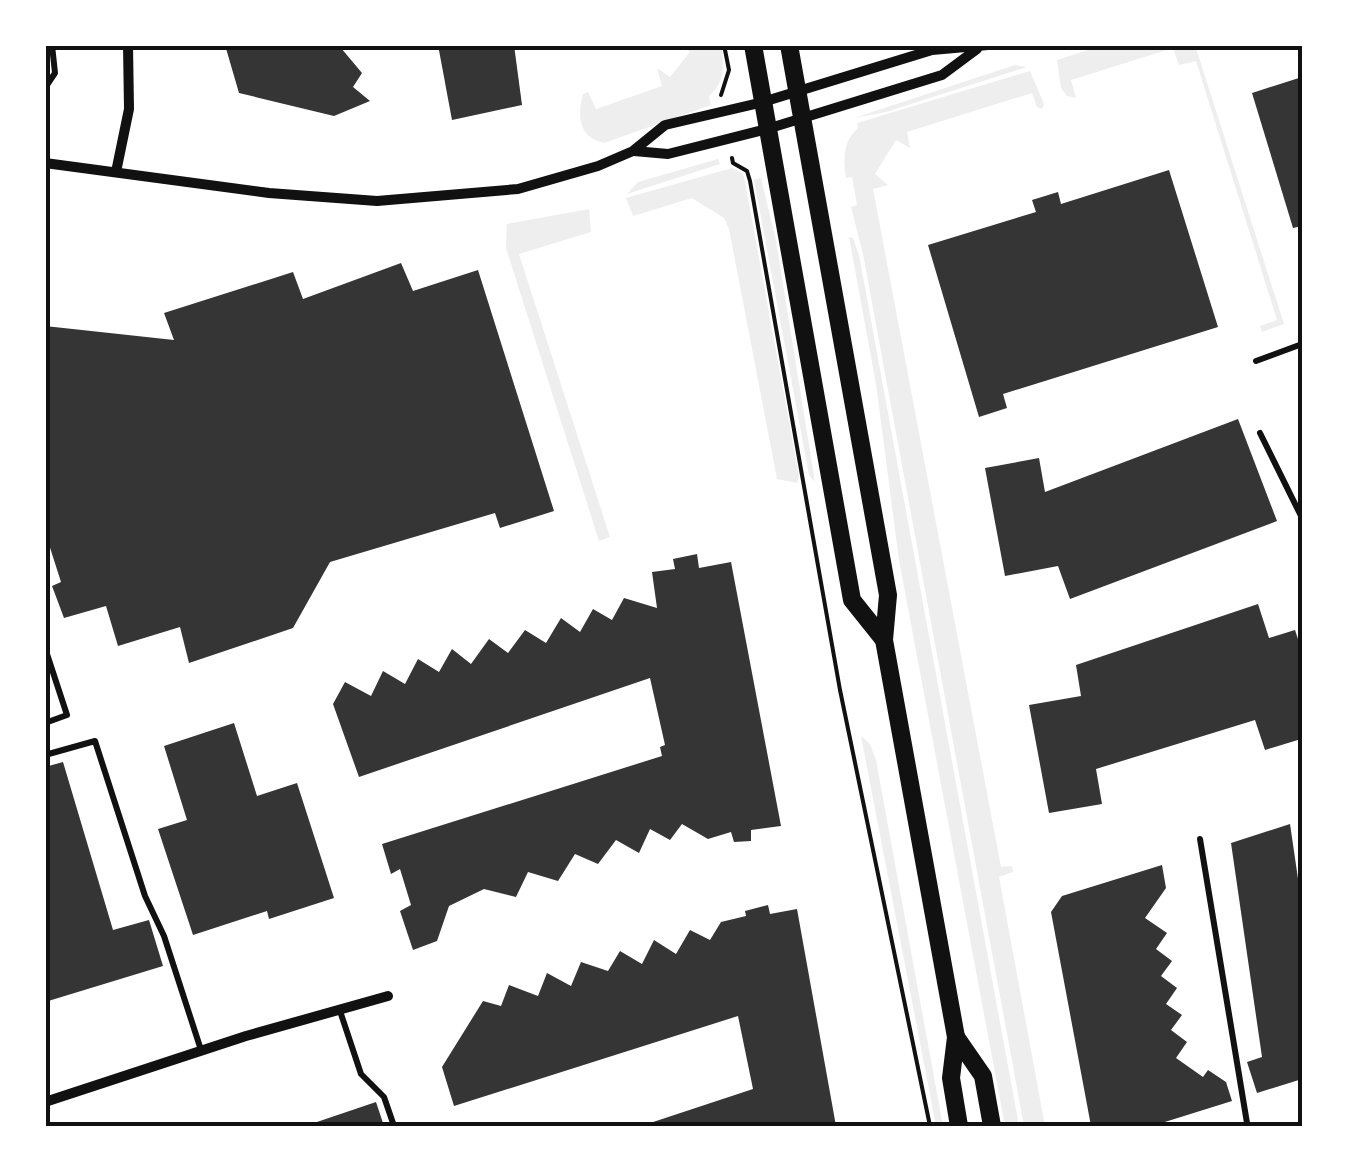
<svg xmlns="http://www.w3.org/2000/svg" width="1347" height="1171" font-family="'Open Sans',sans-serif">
<rect width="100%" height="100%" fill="#fff"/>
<g fill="#eee">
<path d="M683 45H721C724 65 726 81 709 96L711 105 604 143C579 138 577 116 583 94L588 92 596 109 662 86 657 68 670 77 690 52Z"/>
<path d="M1103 45H1195L1284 324 1262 332 1260 326 1277 320 1196 61 1179 65 1173 48 1071 80 1076 98 1067 96 1061 88 1057 60Z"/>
<path d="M1015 65 1027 67 886 112 854 118Z"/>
<path d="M1030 71 1044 104 1042 109 1037 107 1032 93 907 132 910 148 896 140 875 174 888 185 873 189 1001 867 1012 866 1013 872 999 877 1045 1126H1024L863 254 851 207 857 205 852 177 846 178C843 159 843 141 858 128L857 123Z"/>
<path d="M718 159 720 164 627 194 638 182Z"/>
<path d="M732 168 743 174 745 182 799 476 797 483 777 479 729 229 724 218 692 198 633 216 626 198Z"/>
<path d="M761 178 776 241 815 482 809 475 754 180Z"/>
<path d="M589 209 591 232 519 254 610 537 599 541 506 248 507 224Z"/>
<path d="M849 237 853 238 859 255 1019 1126H1005L899 560 876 384Z"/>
<path d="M861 736 870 744 876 760 943 1126H936Z"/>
</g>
<g fill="#353535">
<path d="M225 45H343L341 48 362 73 353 87 370 101 334 116 239 93Z"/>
<path d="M438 45H514L522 105 452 120Z"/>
<path d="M1302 77V226L1293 228 1252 93Z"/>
<path d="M1169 170 1218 327 1003 394 1007 408 979 417 928 245 1036 212 1032 200 1058 192 1061 204Z"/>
<path d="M401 263 413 291 478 270 554 511 500 528 495 513 330 562 293 628 189 663 180 627 118 646 106 606 64 618 52 586 61 582 45 532V326L174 340 164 313 293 272 303 299Z"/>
<path d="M1238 419 1277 521 1070 599 1058 566 1005 576 985 468 1039 458 1045 492Z"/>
<path d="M697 554 699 568 731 562 781 826 751 830V841L734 842 731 832 708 839 682 824 670 840 650 829 639 853 616 840 598 864 575 854 558 881 528 872 516 897 484 889 449 906 437 941 413 950 400 911 411 905 400 869 391 874 382 844 662 756 660 747 665 745 650 678 359 777 333 704 345 682 371 696 383 671 405 684 418 659 439 672 452 649 471 664 489 639 508 653 525 630 546 643 561 618 580 632 593 609 612 620 624 598 657 608 652 572 675 569 673 559Z"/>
<path d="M1258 604 1269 638 1295 630 1302 651 1301 739 1265 750 1255 720 1096 769 1102 804 1049 813 1029 705 1081 696 1076 665Z"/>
<path d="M234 723 257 796 297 783 334 898 269 919 267 911 193 935 158 829 187 820 164 746Z"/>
<path d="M63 762 113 930 149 920 163 966 45 1002V767Z"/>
<path d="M1290 824 1302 906V1079L1257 1093 1247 1062 1262 1057 1231 843Z"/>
<path d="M1162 865 1166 888 1145 918 1167 933 1156 949 1172 961 1161 976 1177 988 1166 1004 1182 1015 1171 1030 1187 1042 1176 1058 1203 1077 1208 1070 1226 1082 1232 1101 1152 1126H1091L1051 912 1062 896Z"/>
<path d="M768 905 770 914 797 909 836 1126H641L753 1089 738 1016 454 1106 442 1067 483 1001 501 1006 509 985 538 996 547 973 571 986 581 962 608 971 620 951 642 964 654 940 676 954 690 930 710 940 721 922 746 916 745 911Z"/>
<path d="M376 1102 384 1126H309L308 1125Z"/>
</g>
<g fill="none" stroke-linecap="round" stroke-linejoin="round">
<g stroke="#111" stroke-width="4">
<path d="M721 95 729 70 724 45"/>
<path d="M732 158 733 163 747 171 750 181 840 690 930 1126"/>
</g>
<g stroke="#111" stroke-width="6">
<path d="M45 88 55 73 52 45"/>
<path d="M1256 361 1302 344"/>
<path d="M1260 433 1302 518"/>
<path d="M45 648 67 715 45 723"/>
<path d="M45 755 95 741 145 896 164 936 201 1050"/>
<path d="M1200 839 1247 1123"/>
<path d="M340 1011 361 1074 384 1097 394 1126"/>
</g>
<g stroke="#111" stroke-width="10">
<path d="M634 151 668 154 767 129 942 75 977 49"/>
<path d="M45 163 269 193 377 201 518 189 598 166 633 151 665 125 763 102 932 50 988 45"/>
<path d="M116 172 129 109 128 45"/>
<path d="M45 1102 246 1036 388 996"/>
</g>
<g stroke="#111" stroke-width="18">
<path d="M753 45 852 600 884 640"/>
<path d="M789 45 888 595 884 640 956 1037 951 1078 959 1126"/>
<path d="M956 1037 983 1076 992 1126"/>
</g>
</g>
<rect width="1347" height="1171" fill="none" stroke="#ffffff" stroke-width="95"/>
<rect x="48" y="48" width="1252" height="1076" fill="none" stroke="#111" stroke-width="4"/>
</svg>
